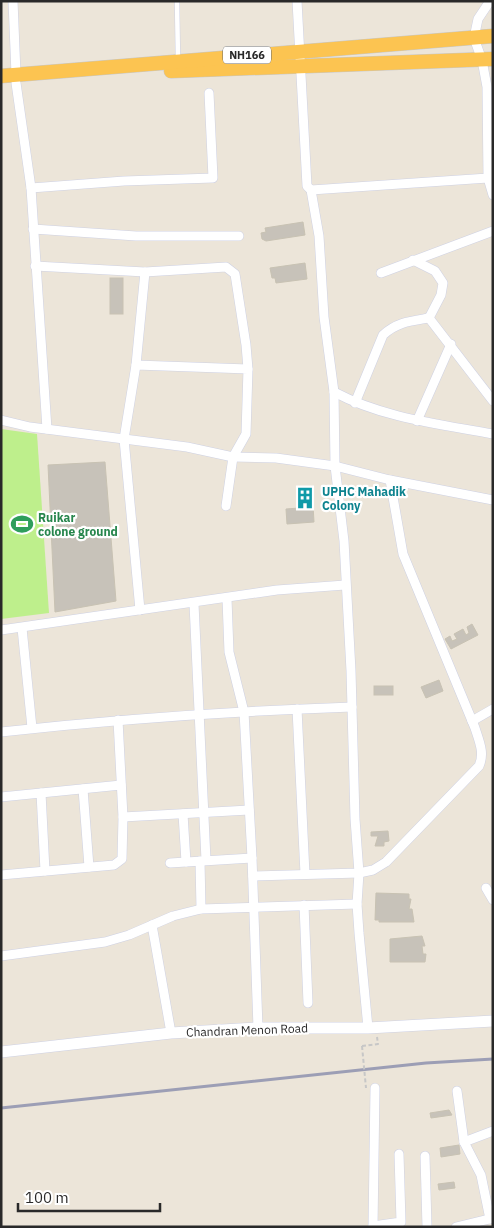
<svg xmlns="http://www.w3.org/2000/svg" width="494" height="1228" font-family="'IBM Plex Sans',sans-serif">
<rect width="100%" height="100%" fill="#ece5d9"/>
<path fill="#beef8c" d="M1 429 37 434 49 613 1 619Z"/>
<g fill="#c7c2b9" stroke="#c8c2b3">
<path d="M303 222 305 235 266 241 262 239 261 233 266 232 265 228Z"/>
<path d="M305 263 307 279 276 283 275 278H272L270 268Z"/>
<rect x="110" y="278" width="13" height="36"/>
<path d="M105 462 116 601 55 612 48 465Z"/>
<path d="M312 488 314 522 287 524 286 509 299 508 297 489Z"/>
<path d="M472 624 478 635 451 649 445 639 450 636 452 641 457 639 454 634 463 629 466 635 469 633 467 627Z"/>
<path d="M439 680 443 691 426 698 421 687Z"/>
<rect x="374" y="686" width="19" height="9"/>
<path d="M388 831 389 841 384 842V846H375L378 836H371V832Z"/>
<path d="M376 893 409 894V899H411L409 909H412L414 922H379V920H375Z"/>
<path d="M422 936 425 946H422L423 954H426L425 962H390V939Z"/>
<path d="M449 1110 452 1115 431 1118 430 1113Z"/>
<path d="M459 1145 460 1154 441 1157 440 1148Z"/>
<path d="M454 1182 455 1188 439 1190 438 1184Z"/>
</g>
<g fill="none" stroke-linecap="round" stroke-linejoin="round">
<g stroke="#ced1e3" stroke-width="5.5">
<path id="service" d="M177 1 178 60"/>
</g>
<g stroke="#ced1e3" stroke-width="10">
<g id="minor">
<path d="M13 1 16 74"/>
<path d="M297 1 307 186 311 190 319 236 324 317 334 392 335 466 344 541 351 671 355 819 359 873 357 904 359 933 368 1028"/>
<path d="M16 83 31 188 47 429"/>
<path d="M488 178 493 195"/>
<path d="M31 188 124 181 213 178 209 93"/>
<path d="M311 190 488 178 487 87 482 60 474 38 478 19 490 1"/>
<path d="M33 229 136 236H239"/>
<path d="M413 260 435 271 443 283 441 295 429 318"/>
<path d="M35 266 145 272 136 365"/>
<path d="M145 272 226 267 235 274 246 345 248 369"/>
<path d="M381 273 493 231"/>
<path d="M429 318 493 401"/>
<path d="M334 392C383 418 439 424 493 434"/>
<path d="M355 403 383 335C397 322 411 321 429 318"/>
<path d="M1 420 30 427 187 447 233 457 276 458 335 466 390 480 493 500"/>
<path d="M417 421 451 344"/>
<path d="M227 599 229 652 244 712 252 858 258 1028"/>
<path d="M194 604 206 860"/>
<path d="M140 610 124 439 136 365 248 369 246 434 233 457 226 506"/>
<path d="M22 628 32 728"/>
<path d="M1 630 277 590 345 585"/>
<path d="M297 709 305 874"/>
<path d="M472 721 493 709"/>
<path d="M1 732C118 719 235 711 352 707"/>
<path d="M83 789 89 867"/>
<path d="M41 793 45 871"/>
<path d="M1 797 121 785"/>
<path d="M183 814 186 862"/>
<path d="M123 817 249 810"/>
<path d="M200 861 201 909"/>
<path d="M170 863 252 858"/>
<path d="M1 875 114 865 122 859 123 817 118 720"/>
<path d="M253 876 359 873 373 870 386 862 479 766C485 753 479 741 475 728L403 554 390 480"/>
<path d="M486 888 493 900"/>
<path d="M304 905 308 1003"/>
<path d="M152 925 171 1033"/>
<path d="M1 956 105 942 129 935 173 916 201 909 357 904"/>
<path d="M457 1091 464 1142 481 1175 490 1219"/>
<path d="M464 1142 493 1131"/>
<path d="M425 1156 427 1227"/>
<path d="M373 1226 401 1222 399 1154"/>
<path d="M373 1227 375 1088"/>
<path d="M456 1227 493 1218"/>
</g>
</g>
<g stroke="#ced1e3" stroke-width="12">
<path id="tertiary" d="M1 1052 171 1033 258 1028H368L493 1021"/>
</g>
<g stroke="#c7c7c7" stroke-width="15">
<g id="trunk">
<path d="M171 71 493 59"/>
<path d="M1 76 493 36"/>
</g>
</g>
<path stroke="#c7c7c7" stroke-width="2" stroke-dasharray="4 2.5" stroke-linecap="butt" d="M362 1046 378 1044 377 1037"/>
<use href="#service" stroke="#fff" stroke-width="4.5"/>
<use href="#minor" stroke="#fff" stroke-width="9"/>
<use href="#tertiary" stroke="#fff" stroke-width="11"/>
<use href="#trunk" stroke="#fcc451" stroke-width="14"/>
<path stroke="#9c9eb5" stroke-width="3" d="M1 1108 426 1063 493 1059"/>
<path stroke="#c7c7c7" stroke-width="2" stroke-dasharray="4 2.5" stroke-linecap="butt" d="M362 1046 366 1088"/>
</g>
<defs>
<g id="building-bare" transform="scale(1.725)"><path d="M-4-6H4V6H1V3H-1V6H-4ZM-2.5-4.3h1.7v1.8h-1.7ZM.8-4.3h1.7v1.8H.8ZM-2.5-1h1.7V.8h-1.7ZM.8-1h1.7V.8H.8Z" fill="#0f9aa8" stroke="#fff" stroke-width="2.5" paint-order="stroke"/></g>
<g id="stadium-bare" transform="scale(1.725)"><path d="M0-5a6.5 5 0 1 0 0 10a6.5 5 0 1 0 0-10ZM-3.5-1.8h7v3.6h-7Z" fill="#2e9e5b" stroke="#fff" stroke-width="2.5" paint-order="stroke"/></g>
</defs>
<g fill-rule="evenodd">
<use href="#building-bare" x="305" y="498"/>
<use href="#stadium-bare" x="22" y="524"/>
</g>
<g text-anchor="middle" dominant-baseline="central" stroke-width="4.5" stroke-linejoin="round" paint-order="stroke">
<rect fill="#fff" stroke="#696969" stroke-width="1" x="223" y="46.5" width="48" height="17" rx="4"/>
<g font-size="11" font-weight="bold" fill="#292929">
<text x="247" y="55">NH166</text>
</g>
<g font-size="12" font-weight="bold" fill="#0d838f" stroke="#fff" text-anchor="start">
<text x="322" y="491">UPHC Mahadik<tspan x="322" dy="14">Colony</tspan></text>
</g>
<g font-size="12" font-weight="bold" fill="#27864d" stroke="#fff" text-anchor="start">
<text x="38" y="517">Ruikar<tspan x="38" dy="14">colone ground</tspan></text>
</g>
<g font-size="12" fill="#292929" stroke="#fff">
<text transform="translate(247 1030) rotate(-2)">Chandran Menon Road</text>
</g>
</g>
<rect width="494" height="1228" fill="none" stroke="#292929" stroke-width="5"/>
<path d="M18 1203v8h142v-8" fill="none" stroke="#292929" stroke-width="2.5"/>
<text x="25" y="1203" font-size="15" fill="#292929" stroke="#ffffff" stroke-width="4" paint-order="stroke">100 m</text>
</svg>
